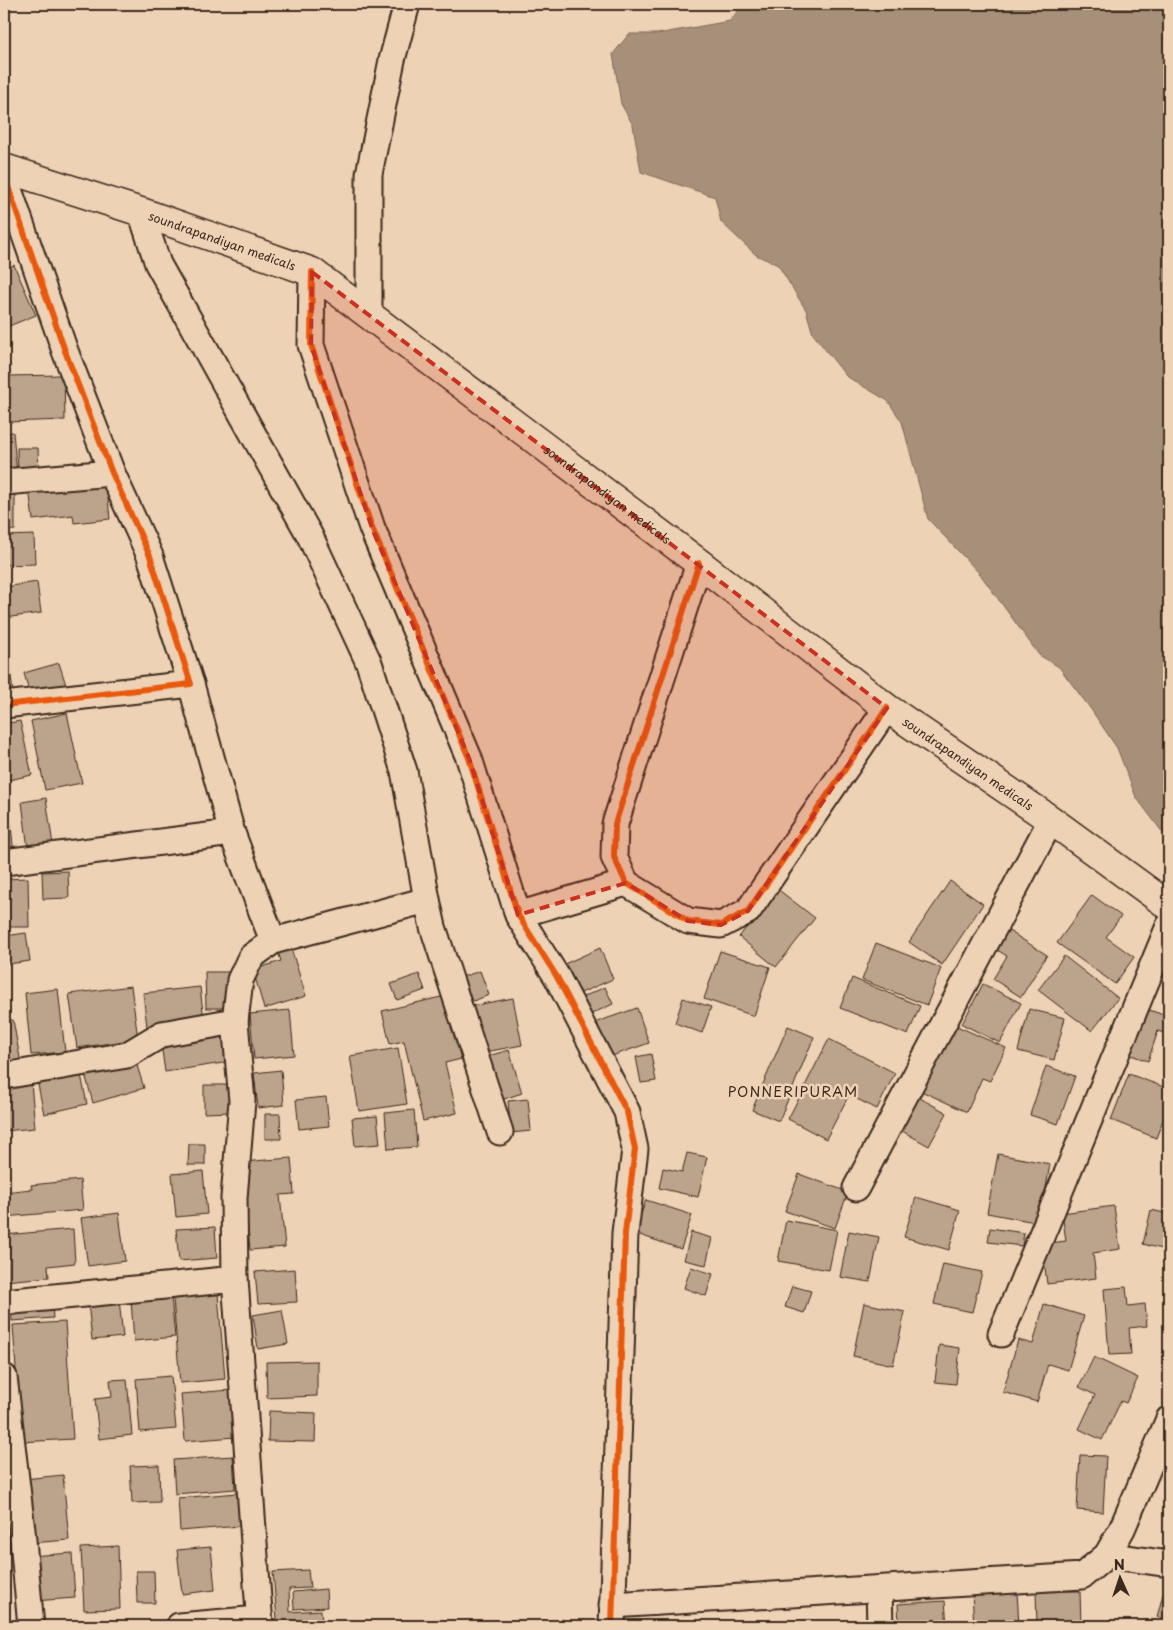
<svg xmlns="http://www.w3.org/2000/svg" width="1173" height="1630" font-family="'Playpen Sans',sans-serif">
<rect width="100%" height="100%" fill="#eed2b5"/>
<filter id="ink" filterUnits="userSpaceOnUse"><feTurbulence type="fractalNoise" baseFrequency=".02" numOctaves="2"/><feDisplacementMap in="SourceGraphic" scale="10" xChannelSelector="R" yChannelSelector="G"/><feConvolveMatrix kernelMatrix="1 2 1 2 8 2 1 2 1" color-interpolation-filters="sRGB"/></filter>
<g filter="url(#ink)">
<path fill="#a7907a" stroke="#7c6755" d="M743 4H1169V841L1136 797 1117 748 1090 708 1059 667 1039 655 980 574 928 519 902 422 888 401 846 376 813 334 806 310 778 265 756 255 721 222 715 197 641 172 633 125 621 104 613 54 629 34H657L730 21Z"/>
<g fill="#bca38b" stroke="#3b2a1e">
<path d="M14 265 36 315 4 328V296L5 295 4 292V269Z"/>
<path d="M64 375 65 420 7 422 6 376Z"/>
<path d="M13 432 17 475 4 476V433Z"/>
<path d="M17 448H38L39 473 18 474Z"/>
<path d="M106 479 110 519 74 523 73 515 33 520 29 488Z"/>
<path d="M4 490H15V530L4 531Z"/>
<path d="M34 535 35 564 4 565V536Z"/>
<path d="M37 582 41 613 4 618V587Z"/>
<path d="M4 639H7L13 694 4 695Z"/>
<path d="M59 663 66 685 30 695 24 673Z"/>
<path d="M67 713 82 783 45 790 31 721Z"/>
<path d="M20 721 32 775 4 781V724Z"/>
<path d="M46 798 53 845 28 849 22 802Z"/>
<path d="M9 805 14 855 4 856V806Z"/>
<path d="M68 871 69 898 43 899 42 872Z"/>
<path d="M28 878 29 927H4V879Z"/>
<path d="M950 881 983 904 942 965 909 942Z"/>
<path d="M771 884 815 918 776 967 739 937 760 910Z"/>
<path d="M1092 895 1121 916 1106 937 1134 957 1115 984 1057 943Z"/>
<path d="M1001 926 1047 955 1021 997 993 979 1007 956 989 945Z"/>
<path d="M26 933 30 961 8 964 5 936Z"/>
<path d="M876 943 941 968 927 1005 862 980Z"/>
<path d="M290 945 306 996 264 1009 253 970 281 961 277 949Z"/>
<path d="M600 948 613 979 576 995 562 965Z"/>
<path d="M720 951 770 967 754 1016 704 999Z"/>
<path d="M1064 956 1118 998 1092 1031 1038 990Z"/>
<path d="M480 971 489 995 468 1003 459 978Z"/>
<path d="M205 972H232L233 1008H206Z"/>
<path d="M419 974 425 990 397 1000 391 984Z"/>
<path d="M852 978 920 1006 908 1035 840 1008Z"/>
<path d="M983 984 1021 1003 1000 1043 962 1024Z"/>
<path d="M131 986 138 1039 77 1048 69 994Z"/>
<path d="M200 987 204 1020 147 1027 143 993Z"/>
<path d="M605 987 613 1004 589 1015 581 998Z"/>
<path d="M58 989 65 1052 31 1055 25 993Z"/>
<path d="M445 996 461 1059 445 1063 457 1113 423 1121 404 1041 390 1044 382 1011Z"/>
<path d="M513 998 522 1045 480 1053 471 1006Z"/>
<path d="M683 998 711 1007 702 1033 675 1023Z"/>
<path d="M637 1008 649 1043 609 1057 597 1022Z"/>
<path d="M1144 1008 1169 1017V1035L1158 1031 1148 1061 1128 1054Z"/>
<path d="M1029 1009 1065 1018 1054 1060 1018 1051Z"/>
<path d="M290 1010 294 1055 254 1059 250 1014Z"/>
<path d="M13 1020 22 1069 4 1072V1021Z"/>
<path d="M950 1023 1006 1048 990 1081 982 1078 967 1112 919 1090Z"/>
<path d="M788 1026 814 1037 779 1121 752 1110Z"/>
<path d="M224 1033 229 1062 165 1072 161 1043Z"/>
<path d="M829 1039 895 1073 877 1109 849 1095 826 1139 788 1119Z"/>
<path d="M398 1048 407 1104 359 1111 350 1056Z"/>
<path d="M509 1050 522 1093 498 1101 485 1057Z"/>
<path d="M651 1054 656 1081 641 1083 636 1057Z"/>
<path d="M135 1059 144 1088 93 1103 85 1074Z"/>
<path d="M1046 1066 1075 1076 1058 1124 1030 1115Z"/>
<path d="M80 1070 87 1104 44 1114 37 1080Z"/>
<path d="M281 1070 284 1105 258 1108 254 1073Z"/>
<path d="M1129 1074 1169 1089V1104L1156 1138 1111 1120Z"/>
<path d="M31 1082 35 1128 4 1131V1084Z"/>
<path d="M204 1085H232V1112L204 1113Z"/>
<path d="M911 1093 947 1113 929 1146 893 1126Z"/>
<path d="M326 1097 329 1126 299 1129 296 1100Z"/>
<path d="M528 1099 531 1131 511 1133 508 1101Z"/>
<path d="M414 1110 417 1147 388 1149 385 1113Z"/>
<path d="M265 1114H280L281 1139H265Z"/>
<path d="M377 1116 380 1144 355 1146 352 1118Z"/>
<path d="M189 1144H205V1165H188Z"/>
<path d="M687 1153 707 1157 698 1197 659 1188 663 1168 682 1172Z"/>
<path d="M998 1154 1050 1164 1040 1223 987 1213Z"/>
<path d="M291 1158 294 1194 280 1195 285 1247 250 1250 242 1162Z"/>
<path d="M203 1171 207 1214 176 1217 172 1174Z"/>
<path d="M799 1174 848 1192 835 1228 785 1211Z"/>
<path d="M80 1180 83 1210 4 1217V1192L32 1189 31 1185Z"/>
<path d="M916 1197 960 1210 949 1250 904 1237Z"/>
<path d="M646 1200 692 1215 681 1249 634 1233Z"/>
<path d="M1114 1206 1120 1249 1093 1253 1096 1278 1047 1284 1042 1244 1066 1241 1062 1213Z"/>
<path d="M1151 1210 1169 1214V1251L1143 1244Z"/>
<path d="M119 1213 125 1261 88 1266 81 1218Z"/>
<path d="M786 1220 837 1230 829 1270 778 1261Z"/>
<path d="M215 1227 217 1258 179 1261 176 1229Z"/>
<path d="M990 1228 1024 1233 1022 1246 988 1242Z"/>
<path d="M73 1229 75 1263 48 1266 49 1277 4 1281V1235Z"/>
<path d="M849 1231 879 1237 870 1282 840 1277Z"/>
<path d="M691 1232 712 1238 706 1265 684 1260Z"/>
<path d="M943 1264 982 1272 972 1312 934 1304Z"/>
<path d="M691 1267 713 1274 706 1296 684 1288Z"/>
<path d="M295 1269 297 1302 258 1304 255 1272Z"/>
<path d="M792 1286 811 1291 804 1313 785 1307Z"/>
<path d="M1126 1287 1128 1306 1145 1304 1147 1326 1129 1328 1131 1354 1109 1355 1104 1289Z"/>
<path d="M218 1294 225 1379 180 1383 173 1298Z"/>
<path d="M171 1297 175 1337 134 1341 131 1300Z"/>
<path d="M119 1299 123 1337 92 1340 88 1303Z"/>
<path d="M52 1303 53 1318 12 1321 11 1306Z"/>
<path d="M864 1303 905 1312 893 1365 853 1356Z"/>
<path d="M1044 1304 1084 1316 1068 1370 1048 1364 1037 1402 1003 1392 1018 1340 1033 1344Z"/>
<path d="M282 1310 288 1344 258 1349 253 1315Z"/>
<path d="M65 1322 73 1439 21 1442 13 1325Z"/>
<path d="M939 1345 960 1348 956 1384 935 1382Z"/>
<path d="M1094 1357 1138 1378 1126 1403 1121 1401 1102 1440 1079 1429 1095 1395 1079 1387Z"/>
<path d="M317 1361V1396L267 1398 266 1362Z"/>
<path d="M171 1376 176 1429 140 1432 136 1379Z"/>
<path d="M127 1379 132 1435 99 1439 95 1399 112 1397 110 1380Z"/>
<path d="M231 1390 235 1437 185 1441 181 1394Z"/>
<path d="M269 1411 316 1413 315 1442 268 1441Z"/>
<path d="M1080 1455 1106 1456 1103 1512 1077 1510Z"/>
<path d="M233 1456 235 1489 175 1494 173 1460Z"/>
<path d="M159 1465 160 1502 132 1503 130 1466Z"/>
<path d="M63 1475 69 1540 30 1543 24 1479Z"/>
<path d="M238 1493 240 1526 180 1531 178 1498Z"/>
<path d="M118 1546 120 1609 84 1610 81 1548Z"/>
<path d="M211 1547 215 1590 182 1594 177 1550Z"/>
<path d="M72 1553 75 1598 33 1601 30 1556Z"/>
<path d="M308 1570 310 1588 289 1589 290 1612 321 1610 322 1626H268V1619H277L273 1572Z"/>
<path d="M136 1571H154L155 1603H137Z"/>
<path d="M1167 1579H1169V1621L1157 1617Z"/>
<path d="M326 1589 327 1607 294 1609 293 1592Z"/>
<path d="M1017 1591 1019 1626H974L972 1593Z"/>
<path d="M1036 1591H1080L1081 1626H1037Z"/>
<path d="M945 1601 947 1626H899L898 1604Z"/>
</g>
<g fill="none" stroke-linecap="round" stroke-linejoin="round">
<g stroke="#3b2a1e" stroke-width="29">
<g id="street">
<path d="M4 175 65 351 112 473 150 556 191 684 4 705"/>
<path d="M141 212 158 264 310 536 369 663 404 771 427 900 433 927 500 1132"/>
<path d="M312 272 311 345 372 528 469 758 518 915 557 977 627 1112 635 1149 625 1233 612 1626"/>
<path d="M369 314V174L392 60 407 4"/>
<path d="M4 482 112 473"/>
<path d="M699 563 615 824 614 857 626 883 688 921 721 925 748 911 887 708"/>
<path d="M191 684 232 833 273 941"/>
<path d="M4 862 232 833"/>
<path d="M518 915 626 883"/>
<path d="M4 1076 127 1055 162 1034 235 1021"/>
<path d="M856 1188 1051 820"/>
<path d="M235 1279 234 1198 242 1101 235 1021 240 980 251 957 273 941 427 900"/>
<path d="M4 1302 235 1279 260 1626"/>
<path d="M1001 1334 1169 926"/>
<path d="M4 1377 22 1530 31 1626"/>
<path d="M1107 1555 1169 1564"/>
<path d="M879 1589 880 1626"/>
<path d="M612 1605 1082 1576 1107 1555 1122 1529 1169 1419"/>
<path d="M179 1626 259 1619"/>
</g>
</g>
<g stroke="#3b2a1e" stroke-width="31">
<g id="secondary">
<path id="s1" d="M4 168 141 212 312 272 699 563 887 708 1051 820 1169 906"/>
</g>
</g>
<use href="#street" stroke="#eed2b5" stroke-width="25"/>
<use href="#secondary" stroke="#eed2b5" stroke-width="28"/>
<g stroke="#eed2b5" stroke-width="9">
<g id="cycleway">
<path d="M4 175 65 351 112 473 150 556 191 684 4 705"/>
<path d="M312 272 311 345 372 528 469 758 518 915 557 977 627 1112 635 1149 625 1233 612 1626"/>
<path d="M699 563 615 824 614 857 626 883 688 921 721 925 748 911 887 708"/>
</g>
</g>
<use href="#cycleway" stroke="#e8590c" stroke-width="6"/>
</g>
</g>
<path fill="#c8321e" fill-opacity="0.2" stroke="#c8321e" stroke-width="4" stroke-dasharray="10 6" stroke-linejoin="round" d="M312 272 887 708 748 911 721 925 688 921 626 883 518 915 469 758 372 528 311 345Z"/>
<g text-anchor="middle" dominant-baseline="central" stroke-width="5" stroke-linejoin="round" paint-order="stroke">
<g font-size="12" fill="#3b2a1e" stroke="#eed2b5">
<text stroke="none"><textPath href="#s1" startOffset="230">soundrapandiyan medicals</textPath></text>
<text stroke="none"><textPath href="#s1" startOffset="695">soundrapandiyan medicals</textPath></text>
<text stroke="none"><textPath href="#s1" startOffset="1145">soundrapandiyan medicals</textPath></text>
</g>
<g font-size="14" letter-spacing="1" fill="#3b2a1e" stroke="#eed2b5">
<text x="793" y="1091">PONNERIPURAM</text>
</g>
</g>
<rect width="1173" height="1630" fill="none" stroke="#eed2b5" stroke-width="20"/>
<rect x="10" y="10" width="1153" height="1610" fill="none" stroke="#3b2a1e" stroke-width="2" filter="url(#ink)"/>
<g transform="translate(1120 1578) rotate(357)" stroke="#eed2b5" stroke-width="4" paint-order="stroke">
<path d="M0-4L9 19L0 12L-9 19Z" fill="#3b2a1e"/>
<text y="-8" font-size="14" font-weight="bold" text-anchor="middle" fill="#3b2a1e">N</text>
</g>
</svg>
